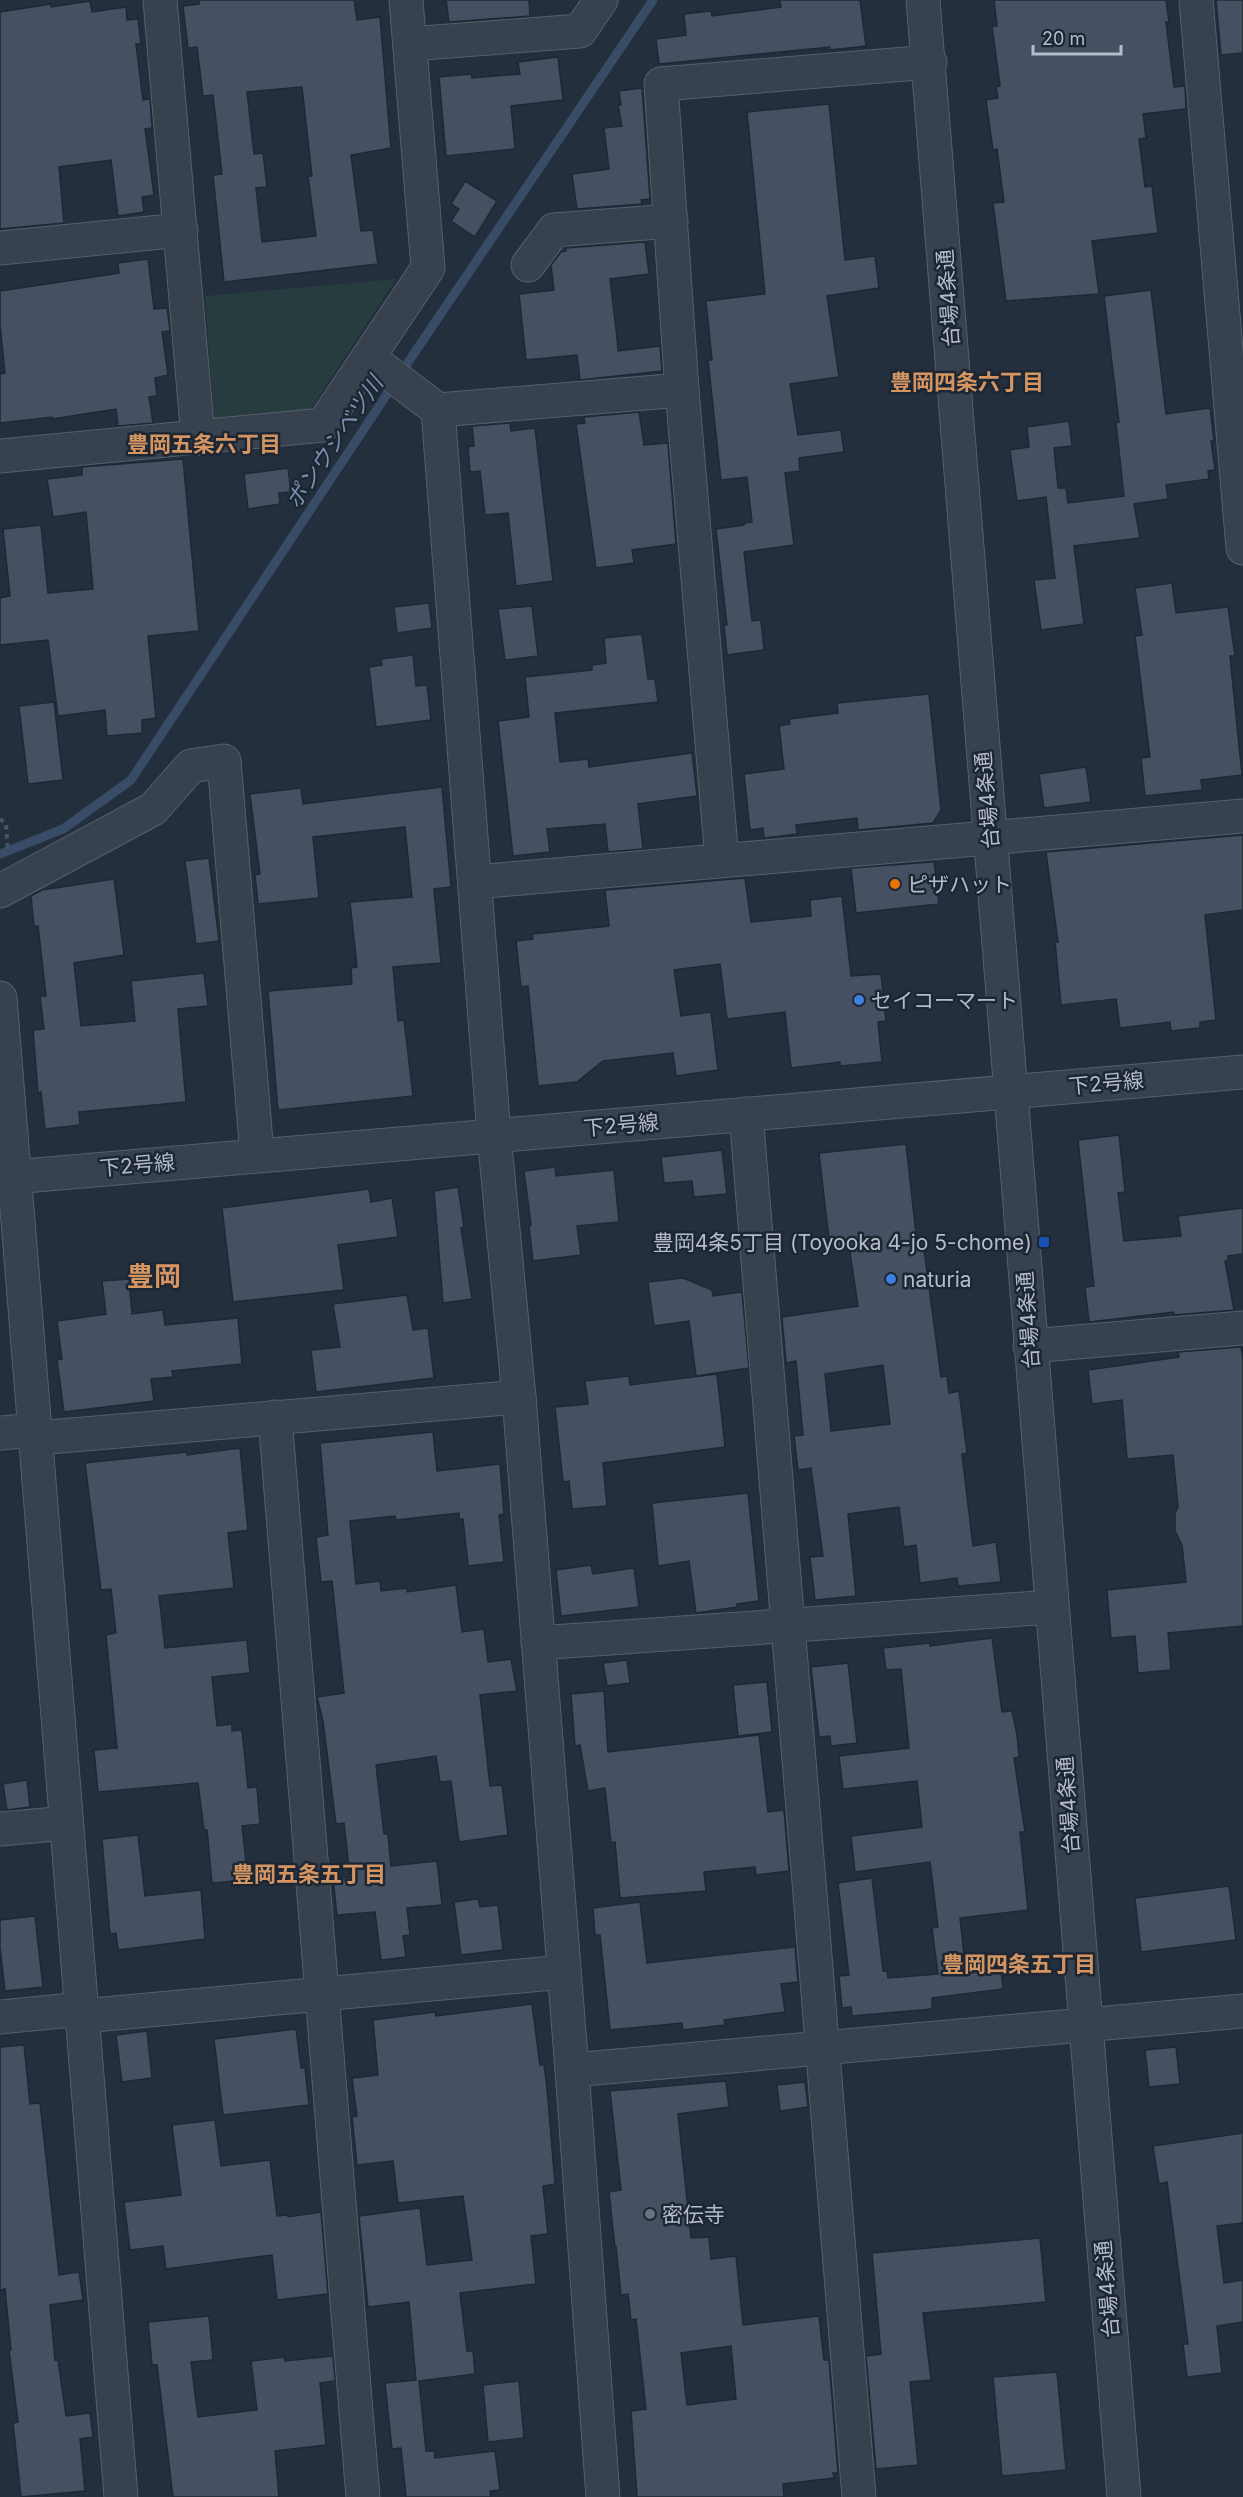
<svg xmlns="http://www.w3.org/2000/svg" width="1243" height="2497" font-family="Inter,'Noto Sans JP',sans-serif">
<rect width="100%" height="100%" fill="#242f3e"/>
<path fill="#263c3f" d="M396 279 311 409 214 419 205 296Z"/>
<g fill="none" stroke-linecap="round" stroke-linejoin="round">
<path stroke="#394c67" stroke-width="9" d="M0 854 63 829 131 780 417 349 653 0"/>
</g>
<g fill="#455162" stroke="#1f2835" stroke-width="1.5" fill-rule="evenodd">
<path d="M199 0H354L357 20 380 17 391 148 351 155 361 231 373 230 378 264 224 282 213 175 222 174 213 95 203 96 197 47 188 48 183 6 199 4ZM302 87 312 176H308L316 236 262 242 256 188 267 187 263 153 254 154 247 92Z"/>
<path d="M446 0H529L530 16 449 22Z"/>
<path d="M780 0H860L866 46 830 50V47L659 64 656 39 686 35 684 14 711 11 712 16 781 7Z"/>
<path d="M994 0H1166L1169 22H1166L1174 87 1185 86 1186 109 1143 114 1146 138 1139 139 1145 187 1152 186 1158 233 1092 241 1099 294 1006 301 993 203 1004 202 997 149 993 150 986 100 998 98 996 87 1000 86 992 26H997Z"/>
<path d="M1216 0H1243V53L1221 55Z"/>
<path d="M90 1 92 12 126 7 127 20 138 19 141 44H136L143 100 150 99 152 128 145 129 154 195 142 197 144 212 118 216 111 160 59 167 64 223 0 229V12L51 4V7Z"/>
<path d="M558 57 563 100 511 106 515 149 446 156 439 77 471 74 472 78 520 74 518 62Z"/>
<path d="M642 88 650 199 641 200 642 204 577 209 572 174 609 169 604 128 622 126 618 105H621L619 91Z"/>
<path d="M829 104 845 260 875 256 879 288 827 296 839 377 790 384 798 435 841 430 844 452 799 458 800 471 785 473 794 545 744 552 752 621 761 620 764 650 727 655 724 625H727L716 529 744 525V523L752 522 747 477 721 480 708 360H712L706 301 765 294 747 112Z"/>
<path d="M465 181 497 201 475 237 451 221 459 209 451 204Z"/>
<path d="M645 242 649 274 610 279 617 338 618 351 660 346 662 371 580 380 577 355 526 360 519 294 554 290 551 265 561 252 566 251V248Z"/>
<path d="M148 259 154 309 167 308 170 331 162 332 168 375 155 378 157 396 149 397 153 423 118 426 116 409 52 419V417L0 423V374L5 373 0 325V291L119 273 118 263Z"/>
<path d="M1151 290 1166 414 1210 408 1214 441H1211L1215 470 1208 471 1209 479 1166 485 1168 499 1134 504 1140 538 1074 546 1084 624 1041 630 1034 580 1055 578 1046 497 1017 501 1010 450 1029 447 1027 427 1069 421 1072 446 1054 448 1058 488H1066L1068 503 1124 496 1116 423 1119 422 1104 296Z"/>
<path d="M639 412 644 445 668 443 676 544 632 550 634 563 596 568 576 424 585 423 584 417Z"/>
<path d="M510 423 511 431 535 428 553 581 516 586 508 513 485 515 480 471 470 472 468 447 474 446 472 426Z"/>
<path d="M183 459 199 631 148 636 156 718 142 720V733L107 736 105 710 58 716 48 640 0 645V598L10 596 3 529 41 525 48 593 93 589 86 512 53 517 47 479 82 475V467Z"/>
<path d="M288 468 291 492 279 493 280 504 248 509 244 474Z"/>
<path d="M1172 583 1176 613 1228 607 1235 656H1230L1242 775 1201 780 1202 790 1145 796 1141 758 1150 757 1135 636 1142 635 1135 588Z"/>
<path d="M429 603 432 628 397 633 394 607Z"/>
<path d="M532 606 538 656 505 660 498 609Z"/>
<path d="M642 634 648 679H655L658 702 555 713 560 762 588 759 589 767 692 753 697 796 638 804 643 849 608 852 605 824 547 829 550 852 513 856 498 721 529 717 525 677 592 670V665L606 663 604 638Z"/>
<path d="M413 655 416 686 427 685 431 720 376 727 369 667 382 665 381 659Z"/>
<path d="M929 694 941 810 933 823 858 830 857 818 796 825 797 834 764 838 763 828 750 830 744 774 784 769 779 726 790 724 789 719 838 713 837 703Z"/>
<path d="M54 702 63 780 28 784 19 706Z"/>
<path d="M1086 767 1091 802 1044 808 1039 774Z"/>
<path d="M442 787 451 887 434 889 441 963 393 967 398 1021 404 1020 413 1096 278 1110 268 991 352 984 351 968 357 967 350 902 412 897 405 827 313 837 319 898 258 904 255 875 260 874 250 794 301 788 303 804Z"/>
<path d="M1243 835V910L1205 915 1216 1020 1200 1022V1028L1171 1031 1170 1022 1120 1028 1116 999 1061 1005 1055 942H1058L1046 852Z"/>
<path d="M209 858 219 941 196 944 185 861Z"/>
<path d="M932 862H934L939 904 856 913 851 868Z"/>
<path d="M745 878 751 922 811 916 810 900 842 896 851 976 881 974 886 1021 878 1022 882 1062 840 1066V1062L791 1068 785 1012 727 1019 720 964 674 970 681 1016 711 1012 718 1070 676 1076 673 1053 603 1061 577 1082 538 1086 528 986 521 987 516 941 533 939 532 934 609 926 605 890Z"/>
<path d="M114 879 124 955 74 963 81 1026 135 1021 131 981 204 973 208 1006 178 1009 186 1102 79 1112 80 1125 45 1129 41 1092 38 1093 33 1030 44 1029 40 996H46L38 926H34L31 896 42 890Z"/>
<path d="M1119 1135 1125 1192 1118 1193 1124 1241 1181 1236 1178 1216 1243 1208V1254L1228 1256V1261H1225L1234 1310 1174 1315V1312L1089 1322 1085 1287 1094 1286 1078 1140Z"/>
<path d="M906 1144 917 1243 923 1242 941 1377 947 1376 949 1393 959 1391 967 1453 962 1454 973 1546 996 1542 1001 1582 958 1586 957 1578 920 1583 916 1545 904 1547 899 1507 848 1514 856 1596 815 1600 810 1557 823 1556 811 1468 798 1470 794 1436 803 1435 796 1361 786 1363 782 1317 858 1306 849 1246 830 1248 819 1153ZM883 1365 890 1424 831 1431 825 1374Z"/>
<path d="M722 1150 727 1194 694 1197 692 1181 664 1183 661 1157Z"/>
<path d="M555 1167 556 1176 614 1170 619 1222 577 1226 581 1255 533 1261 529 1226 531 1225 524 1171Z"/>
<path d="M458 1187 464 1227 461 1228 472 1299 443 1303 434 1191Z"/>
<path d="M369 1189 371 1202 392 1198 398 1237 338 1245 344 1290 233 1302 222 1208Z"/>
<path d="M683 1278 712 1290 713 1296 742 1292 749 1368 696 1376 689 1321 654 1326 648 1282Z"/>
<path d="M129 1279 132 1314 163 1310 165 1325 238 1318 242 1364 172 1371 173 1377 151 1379 154 1401 64 1412 57 1360 62 1359 57 1321 106 1314 102 1281Z"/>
<path d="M407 1295 413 1330 428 1328 434 1378 316 1392 311 1350 340 1347 333 1304Z"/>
<path d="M1241 1347 1243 1360V1626L1168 1633 1171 1670 1138 1673 1135 1636 1111 1638 1107 1590 1186 1582 1182 1545 1175 1531V1514L1178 1507 1173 1455 1127 1459 1122 1400 1092 1404 1088 1370 1179 1357 1178 1352Z"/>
<path d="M717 1374 725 1447 603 1463 607 1506 572 1509 569 1481 563 1482 555 1407 588 1404 585 1381 629 1376 630 1385Z"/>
<path d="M433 1432 437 1471 500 1464 504 1514 499 1515 504 1562 468 1566 463 1519H459V1513L396 1520 395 1516 350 1521 356 1584 380 1581 381 1591 407 1588V1592L456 1585 462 1632 484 1629 488 1662 511 1659 517 1691 480 1695 490 1786 502 1785 508 1835 459 1842 451 1781 440 1782 436 1756 376 1765 384 1834H388L391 1866 437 1861 442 1905 407 1908 410 1935 403 1936 406 1957 381 1960 375 1912 337 1915 333 1879 350 1877 344 1823 336 1824 323 1721 317 1697 344 1693 332 1581 321 1582 316 1537 328 1535 320 1443Z"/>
<path d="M240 1448 248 1530 228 1533 234 1588 159 1596 165 1648 247 1640 250 1673 212 1677 217 1726 232 1724V1731L242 1730 248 1788 257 1787 260 1824 242 1826 248 1880 212 1883 207 1830H204L198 1783 98 1792 94 1750 117 1748 106 1635 116 1633 111 1589 101 1590 85 1463 187 1452V1455Z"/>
<path d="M748 1493 759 1601 737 1604V1607L696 1613 689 1561 658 1566 652 1503Z"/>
<path d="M591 1565 593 1574 634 1568 639 1607 561 1616 556 1570Z"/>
<path d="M992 1638 1002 1712 1012 1711 1017 1735 1019 1757 1014 1758 1025 1832H1020L1028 1910 960 1918 966 1972 1001 1970 1003 1989 932 1998V2009L852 2016 851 2007 842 2008 839 1976 849 1975 838 1883 872 1878 883 1971H887L888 1978 938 1974 932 1928 938 1927 930 1862 855 1872 851 1836 922 1827 917 1781 843 1789 839 1756 909 1748 901 1669 886 1670 883 1648 930 1643V1646Z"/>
<path d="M627 1660 630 1683 607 1686 603 1663Z"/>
<path d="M848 1663 857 1743 831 1746 830 1736 819 1737 811 1667Z"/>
<path d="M767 1682 772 1732 738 1736 733 1685Z"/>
<path d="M604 1691 608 1752 759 1735 768 1812 784 1810 789 1871 756 1875 755 1867 704 1872 706 1891 620 1898 615 1842 611 1843 605 1788 588 1791 580 1745 575 1746 571 1694Z"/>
<path d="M27 1780 30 1807 7 1810 3 1784Z"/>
<path d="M138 1835 145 1896 201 1890 205 1939 118 1950 116 1933 110 1934 102 1839Z"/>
<path d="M1229 1886 1236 1940 1141 1952 1135 1898Z"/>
<path d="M478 1899 480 1907 498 1905 503 1950 461 1955 454 1902Z"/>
<path d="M640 1902 647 1963 795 1947 798 1982 781 1984 785 2012 724 2020 725 2025 683 2030 682 2023 610 2030 600 1935H595L593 1908Z"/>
<path d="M35 1916 43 1987 5 1991 0 1947V1920Z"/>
<path d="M532 2004 540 2065H544L547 2088 555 2184 543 2186 548 2234 531 2236 536 2284 460 2293 467 2351H473L475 2374 419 2381 426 2451H434L435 2458 495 2451 500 2490 490 2491 491 2497H406L401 2448 392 2449 385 2383 416 2380 409 2302 368 2307 359 2216 420 2208 427 2265 472 2260 463 2196 398 2203 393 2161 357 2165 352 2117 357 2116 352 2078 378 2075 373 2020 435 2012 436 2016Z"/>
<path d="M296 2029 301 2068H305L309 2105 223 2115 214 2039Z"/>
<path d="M147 2031 152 2078 122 2082 116 2035Z"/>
<path d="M24 2045 30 2104 40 2103 59 2275 79 2272 83 2300 50 2305 55 2360H58L66 2416 90 2413 93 2437 80 2439 85 2491 21 2497 13 2423 18 2422 9 2350H11L5 2289 0 2290V2047Z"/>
<path d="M1176 2047 1180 2084 1149 2087 1145 2050Z"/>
<path d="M726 2081 729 2107 678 2114 691 2238 709 2237 711 2259 736 2256 743 2325 819 2316 824 2360H829L838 2473H833L834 2478 783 2484 784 2497H637L631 2411 646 2409 636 2319 631 2320 628 2294 621 2295 616 2247 615 2248 609 2192 621 2190 610 2091ZM731 2346 736 2399 687 2405 681 2353Z"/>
<path d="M805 2082 808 2107 780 2111 777 2085Z"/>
<path d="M215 2120 221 2166 270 2160 277 2216 288 2215V2217L321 2212 328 2294 277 2300 272 2255 166 2269 163 2246 130 2250 124 2202 181 2195 172 2125Z"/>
<path d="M1243 2133V2223L1217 2226 1224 2283 1243 2280V2322L1217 2326 1222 2373 1187 2377 1183 2344H1188L1167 2182 1159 2184 1153 2146Z"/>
<path d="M1040 2238 1046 2302 923 2313 931 2380 910 2382 918 2465 876 2469 866 2356 881 2354 872 2253Z"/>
<path d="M209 2316 213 2360 191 2362 198 2417 257 2410 251 2361 284 2357 285 2361 333 2356 335 2381 320 2383 326 2445 275 2451 279 2497H173L157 2365H152L148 2322Z"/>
<path d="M1057 2372 1066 2470 1002 2476 993 2377Z"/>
<path d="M519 2381 524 2438 488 2442 483 2385Z"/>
</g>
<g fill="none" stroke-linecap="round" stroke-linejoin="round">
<g stroke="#565f6c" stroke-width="35">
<g id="minor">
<path d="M160 0 198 438"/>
<path d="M923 0 1124 2497"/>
<path d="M1196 0 1243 548"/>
<path d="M410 44 580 31 601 0"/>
<path d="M0 248 181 230"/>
<path d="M528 265 554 230 671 221"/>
<path d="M369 358 438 410 682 390"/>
<path d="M438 410 494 1135 519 1397 572 2070 603 2497"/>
<path d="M0 456 323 425 428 268 406 0"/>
<path d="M722 860 682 390 661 84 930 62"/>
<path d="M475 882 1243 816"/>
<path d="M0 891 153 809 191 766 224 761 257 1154"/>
<path d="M0 998 121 2497"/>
<path d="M746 1114C786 1575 820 2036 859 2497"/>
<path d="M0 1178 1243 1072"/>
<path d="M1030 1346 1243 1328"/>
<path d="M275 1417 363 2497"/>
<path d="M0 1433 36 1430"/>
<path d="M37 1438 519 1397"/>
<path d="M538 1643 1052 1607"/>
<path d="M0 1829 66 1823"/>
<path d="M82 2016 564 1972"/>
<path d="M0 2017 82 2009"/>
<path d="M572 2070 1243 2011"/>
</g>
</g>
<path stroke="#44595c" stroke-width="4" stroke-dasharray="4.5 4.5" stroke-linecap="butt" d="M0 819 6 824 8 851"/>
<use href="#minor" stroke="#38414e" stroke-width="33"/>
</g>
<circle fill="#e8710a" stroke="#1d2633" stroke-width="2" cx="895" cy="884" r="6"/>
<g fill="#3f7fe0" stroke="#1d2633" stroke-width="2">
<circle cx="859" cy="1000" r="6"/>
<circle cx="891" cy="1279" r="6"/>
</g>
<rect fill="#1a4fb4" stroke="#1d2633" stroke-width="2" x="1038" y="1236" width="12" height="12" rx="3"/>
<circle fill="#6b7280" stroke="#1d2633" stroke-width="2" cx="650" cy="2214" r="6"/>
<g text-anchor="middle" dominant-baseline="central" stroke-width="5" stroke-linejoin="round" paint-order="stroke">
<g font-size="21" fill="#b4bcc9" stroke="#1d2633">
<text transform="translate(948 298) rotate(-94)">台場4条通</text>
<text transform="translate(987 800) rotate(-95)">台場4条通</text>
<text transform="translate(1106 1083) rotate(-5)">下2号線</text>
<text transform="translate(621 1125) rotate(-5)">下2号線</text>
<text transform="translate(137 1165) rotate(-5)">下2号線</text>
<text transform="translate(1028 1320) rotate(-94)">台場4条通</text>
<text transform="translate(1068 1805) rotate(-94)">台場4条通</text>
<text transform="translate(1107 2289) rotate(-95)">台場4条通</text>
</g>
<g font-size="21" fill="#b4bcc9" stroke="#1d2633" text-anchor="start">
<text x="907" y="884">ピザハット</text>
<text x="871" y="1000">セイコーマート</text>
<text x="1032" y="1242" text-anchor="end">豊岡4条5丁目 (Toyooka 4-jo 5-chome)</text>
<text x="903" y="1279">naturia</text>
<text x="662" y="2214">密伝寺</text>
</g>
<g font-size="22" font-weight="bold" fill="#d59563" stroke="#1d2633">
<text x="967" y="382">豊岡四条六丁目</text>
<text x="204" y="444">豊岡五条六丁目</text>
<text x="309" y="1874">豊岡五条五丁目</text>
<text x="1019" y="1964">豊岡四条五丁目</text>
</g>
<g font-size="22" font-style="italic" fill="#7c92b1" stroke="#1d2633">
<text transform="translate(334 442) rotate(-56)">ポンウシベツ川</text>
</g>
<g font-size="27" font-weight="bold" fill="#d59563" stroke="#1d2633">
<text x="154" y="1276">豊岡</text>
</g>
</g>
<path d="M1033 45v9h88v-9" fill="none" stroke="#b4bcc9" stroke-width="3"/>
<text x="1042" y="45" font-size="18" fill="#b4bcc9" stroke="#1d2633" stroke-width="4.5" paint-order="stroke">20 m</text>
</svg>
